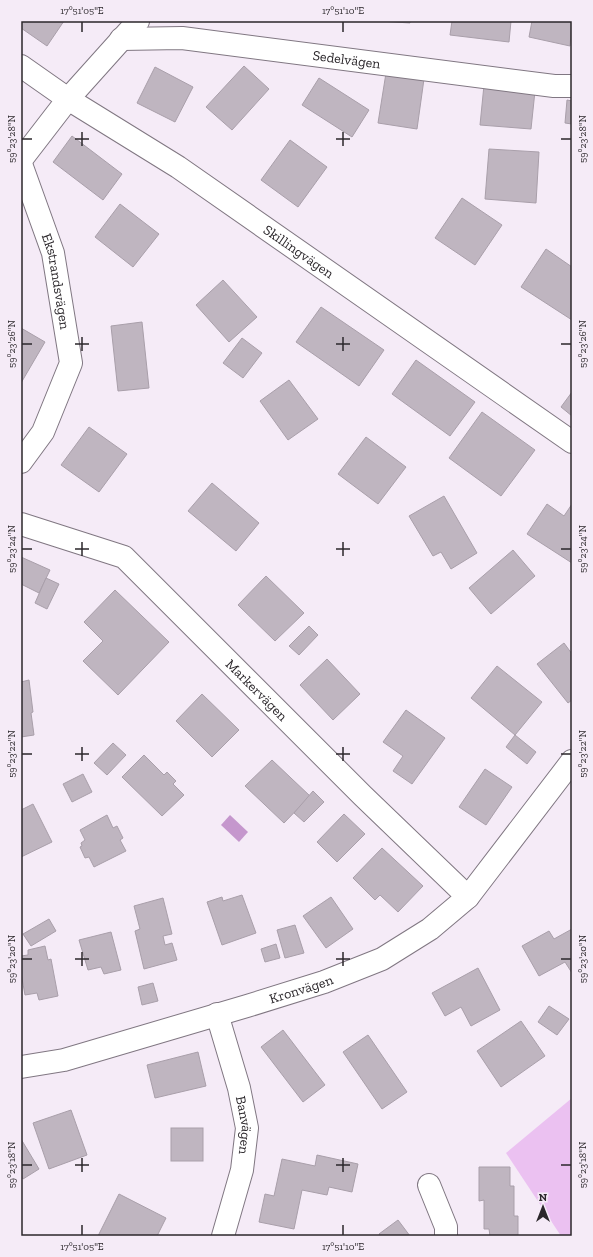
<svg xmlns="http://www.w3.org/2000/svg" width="593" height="1257" font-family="'Zilla Slab',serif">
<rect width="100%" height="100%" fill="#f5ebf7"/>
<path fill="#ebc1f1" d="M572 1098V1236H561L506 1153Z"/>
<path fill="#c597cd" d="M230 815 248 832 239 842 221 825Z"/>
<g fill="#bfb5c0" stroke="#a99faa">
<path d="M21 21H64L47 46 21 28Z"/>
<path d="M380 21H410V23Z"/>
<path d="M452 21H511L509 42 450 35Z"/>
<path d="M532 21H572L570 46 529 37Z"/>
<path d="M244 66 269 89 232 130 206 107Z"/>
<path d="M155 67 193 87 175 122 137 103Z"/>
<path d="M386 73 424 79 417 129 378 123Z"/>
<path d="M319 78 369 110 352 137 302 105Z"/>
<path d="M484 85 535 91 531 129 480 125Z"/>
<path d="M567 100 572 101V124L565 123Z"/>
<path d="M72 136 122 174 103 200 53 162Z"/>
<path d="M290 140 327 167 298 207 261 180Z"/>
<path d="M489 149 539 152 536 203 485 199Z"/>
<path d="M462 198 502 225 475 265 435 238Z"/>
<path d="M120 204 159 234 133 267 95 237Z"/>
<path d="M546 249 572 267V320L521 287Z"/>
<path d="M223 280 257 317 229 342 196 305Z"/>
<path d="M321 307 384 350 359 386 296 342Z"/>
<path d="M142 322 149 388 118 391 111 326Z"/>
<path d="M21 328 45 342 21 383Z"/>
<path d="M242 338 262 353 243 378 223 363Z"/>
<path d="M416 360 475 402 450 436 392 394Z"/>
<path d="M289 380 318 419 288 440 260 401Z"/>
<path d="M572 392V416L561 407Z"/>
<path d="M482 412 535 450 501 496 449 458Z"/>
<path d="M89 427 127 454 99 492 61 465Z"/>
<path d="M366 437 406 467 378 504 338 474Z"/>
<path d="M212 483 259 523 236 551 188 511Z"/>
<path d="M444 496 477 553 451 569 441 552 433 556 409 516Z"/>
<path d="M547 504 564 516 572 504V563L527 534Z"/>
<path d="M513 550 535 576 491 614 469 588Z"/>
<path d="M21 557 50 570 39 593 21 584Z"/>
<path d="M266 576 304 613 275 641 238 605Z"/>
<path d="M46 578 59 584 47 609 35 603Z"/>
<path d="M115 590 169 642 118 695 83 661 103 641 84 622Z"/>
<path d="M309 626 318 635 299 655 289 646Z"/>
<path d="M564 643 572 654V700L568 703 537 664Z"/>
<path d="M327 659 360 694 333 720 300 685Z"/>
<path d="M497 666 542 702 515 735 471 698Z"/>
<path d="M29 680 33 712 31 713 34 735 21 737V682Z"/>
<path d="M202 694 239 730 212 757 176 721Z"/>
<path d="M406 710 445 738 412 784 393 771 403 756 383 742Z"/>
<path d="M515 735 536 752 527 764 506 747Z"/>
<path d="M113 743 126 755 107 775 94 763Z"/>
<path d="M144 755 164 775 167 772 176 781 173 784 184 795 162 816 122 777Z"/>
<path d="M272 760 310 796 284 823 245 786Z"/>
<path d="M485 769 512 787 486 825 459 807Z"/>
<path d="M83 774 92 792 72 802 63 784Z"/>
<path d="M313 791 324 802 304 822 294 813Z"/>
<path d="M33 804 52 842 21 857V810Z"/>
<path d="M344 814 365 834 337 862 317 842Z"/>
<path d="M107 815 113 828 117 826 123 838 120 840 126 851 94 867 89 857 85 858 80 847 82 846 81 843 85 840 80 830Z"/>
<path d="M382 848 423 886 398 912 380 895 375 900 353 878Z"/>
<path d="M242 895 256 933 222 945 207 902 222 897 223 901Z"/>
<path d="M331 897 353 929 326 948 303 916Z"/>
<path d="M163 898 172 934 163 936 165 945 172 943 177 960 144 969 135 931 140 929 134 906Z"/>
<path d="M49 919 56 931 31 946 23 934Z"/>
<path d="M295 925 304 953 285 958 277 930Z"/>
<path d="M572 929V973L565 962 539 976 522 946 549 931 554 939Z"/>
<path d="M111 932 121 970 104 974 101 967 88 970 79 940Z"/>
<path d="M276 944 280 958 265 962 261 949Z"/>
<path d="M45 946 48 960 51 959 58 996 39 1000 37 993 25 995 21 973V956L28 955V950Z"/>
<path d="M478 968 500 1010 471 1026 461 1007 445 1016 432 993Z"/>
<path d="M153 983 158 1001 142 1005 138 987Z"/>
<path d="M549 1006 569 1019 557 1035 538 1022Z"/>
<path d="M521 1021 545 1056 501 1087 477 1051Z"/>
<path d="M283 1030 325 1085 303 1102 261 1047Z"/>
<path d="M368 1035 407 1092 382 1109 343 1052Z"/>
<path d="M198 1052 206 1086 155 1098 147 1065Z"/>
<path d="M71 1110 87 1155 49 1169 33 1123Z"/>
<rect x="171" y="1128" width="32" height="33"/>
<path d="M21 1139 39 1169 23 1179 21 1175Z"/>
<path d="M317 1155 358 1164 352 1192 329 1187 327 1195 302 1190 294 1229 259 1222 265 1194 274 1196 282 1159 315 1166Z"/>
<path d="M479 1167H510V1186H514V1216H518V1236H490L489 1229H484V1200L479 1201Z"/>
<path d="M119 1194 166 1218 157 1236H98Z"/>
<path d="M398 1220 410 1236H380L379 1234Z"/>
</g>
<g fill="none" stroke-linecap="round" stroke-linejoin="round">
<g stroke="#807782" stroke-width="24">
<g id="minor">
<path id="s1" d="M121 39 182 38 554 86H572"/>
<path id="s2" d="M21 66 68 99 178 167 572 442"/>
<path d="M21 160 68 99 138 21"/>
<path id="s3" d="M21 164 53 253 71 363 43 432 21 462"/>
<path id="s4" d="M21 524 124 557 363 796 468 897"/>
<path id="s5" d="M217 1014 239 1088 247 1128 242 1170 223 1236"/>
<path id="s6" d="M21 1067 64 1060 247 1006 324 982 382 959 430 929 468 897 572 761"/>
<path d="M429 1185 446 1227V1236"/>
</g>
</g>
<use href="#minor" stroke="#fff" stroke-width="22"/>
</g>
<path fill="none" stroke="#2b272b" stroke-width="1.5" d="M82 22V32M343 22V32M82 132V146M343 132V146M22 139H32M75 139H89M336 139H350M561 139H571M82 337V351M343 337V351M22 344H32M75 344H89M336 344H350M561 344H571M82 542V556M343 542V556M22 549H32M75 549H89M336 549H350M561 549H571M82 747V761M343 747V761M22 754H32M75 754H89M336 754H350M561 754H571M82 952V966M343 952V966M22 959H32M75 959H89M336 959H350M561 959H571M82 1158V1172M343 1158V1172M22 1165H32M75 1165H89M336 1165H350M561 1165H571M82 1225V1235M343 1225V1235"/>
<g text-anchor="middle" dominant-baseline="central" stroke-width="3" stroke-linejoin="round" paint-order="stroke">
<g font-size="14" fill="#2b272b" stroke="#f5ebf7">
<text stroke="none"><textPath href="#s1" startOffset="227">Sedelvägen</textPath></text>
<text stroke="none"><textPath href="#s2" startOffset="334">Skillingvägen</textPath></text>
<text stroke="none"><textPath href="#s3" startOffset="123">Ekstrandsvägen</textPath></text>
<text stroke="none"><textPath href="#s4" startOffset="296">Markervägen</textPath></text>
<text stroke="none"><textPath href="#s6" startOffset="291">Kronvägen</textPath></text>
<text stroke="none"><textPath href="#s5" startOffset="115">Banvägen</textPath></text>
</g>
</g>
<rect width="593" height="1257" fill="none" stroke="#f5ebf7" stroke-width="44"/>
<g transform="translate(543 1207)" stroke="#f5ebf7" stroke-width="3" paint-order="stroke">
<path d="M0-3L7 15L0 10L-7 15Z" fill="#2b272b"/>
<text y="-6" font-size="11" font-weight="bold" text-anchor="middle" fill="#2b272b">N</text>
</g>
<rect x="22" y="22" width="549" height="1213" fill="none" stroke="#2b272b" stroke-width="1.5"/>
<g font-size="10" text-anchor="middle" fill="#2b272b">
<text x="82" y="14">17°51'05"E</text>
<text x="343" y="14">17°51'10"E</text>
<text transform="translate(11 139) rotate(-90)" y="4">59°23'28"N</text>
<text transform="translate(582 139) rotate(-90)" y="4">59°23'28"N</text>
<text transform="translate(11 344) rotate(-90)" y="4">59°23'26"N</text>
<text transform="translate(582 344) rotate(-90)" y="4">59°23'26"N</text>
<text transform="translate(11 549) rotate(-90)" y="4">59°23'24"N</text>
<text transform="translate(582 549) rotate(-90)" y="4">59°23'24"N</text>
<text transform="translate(11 754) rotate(-90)" y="4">59°23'22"N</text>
<text transform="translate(582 754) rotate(-90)" y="4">59°23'22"N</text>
<text transform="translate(11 959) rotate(-90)" y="4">59°23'20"N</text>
<text transform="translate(582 959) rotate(-90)" y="4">59°23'20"N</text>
<text transform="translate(11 1165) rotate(-90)" y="4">59°23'18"N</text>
<text transform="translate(582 1165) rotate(-90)" y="4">59°23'18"N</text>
<text x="82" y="1250">17°51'05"E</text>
<text x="343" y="1250">17°51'10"E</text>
</g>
</svg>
